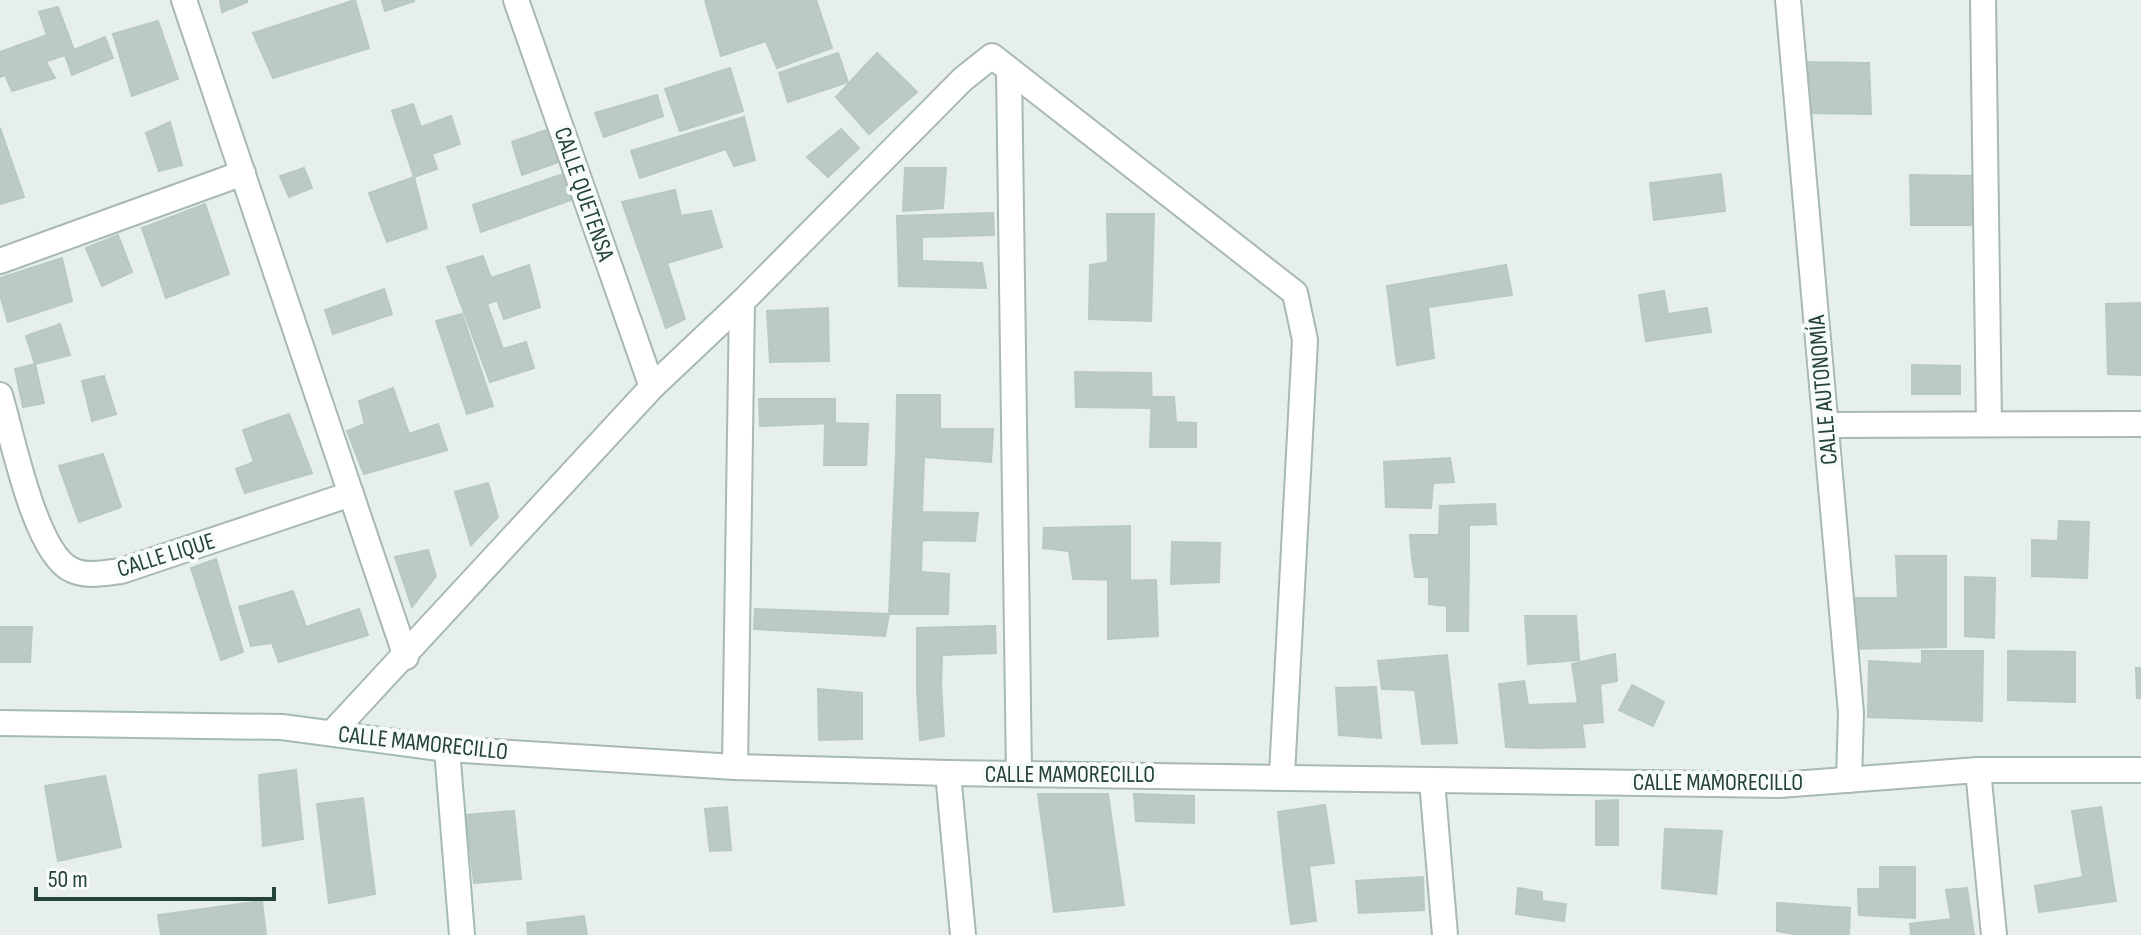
<svg xmlns="http://www.w3.org/2000/svg" width="2141" height="935" font-family="'Sofia Sans Condensed',sans-serif">
<rect width="100%" height="100%" fill="#e6efeb"/>
<g fill="#bbcac4" stroke="#b8c9c2" stroke-width="2">
<path d="M220 0H247V2L222 12Z"/>
<path d="M355 0 369 48 273 78 253 33Z"/>
<path d="M382 0H414V1L385 11Z"/>
<path d="M705 0H816L832 48 777 68 766 41 721 56Z"/>
<path d="M58 7 74 50 105 37 113 58 72 75 65 55 0 77V52L47 35 39 12Z"/>
<path d="M158 21 178 79 132 96 113 34Z"/>
<path d="M838 53 848 82 788 102 779 73Z"/>
<path d="M877 53 917 92 869 134 836 97Z"/>
<path d="M46 62 55 78 12 91 6 77Z"/>
<path d="M1801 62 1869 63 1871 114 1804 113Z"/>
<path d="M730 68 743 111 680 131 665 89Z"/>
<path d="M657 95 663 116 604 137 595 113Z"/>
<path d="M413 104 421 127 451 116 460 144 432 154 437 169 414 177 392 111Z"/>
<path d="M744 117 755 160 734 166 726 149 640 178 631 151Z"/>
<path d="M170 122 182 165 159 171 146 133Z"/>
<path d="M0 128 24 197 0 204Z"/>
<path d="M549 129 558 162 522 175 512 142Z"/>
<path d="M841 129 859 148 828 177 807 157Z"/>
<path d="M304 168 312 188 289 197 280 176Z"/>
<path d="M905 168H946L943 208 903 211Z"/>
<path d="M563 174 571 200 481 232 473 205Z"/>
<path d="M1721 174 1725 211 1654 220 1650 183Z"/>
<path d="M1910 175 1977 176 1978 225H1911Z"/>
<path d="M414 177 427 228 387 242 369 193Z"/>
<path d="M675 190 681 216 711 211 722 247 667 263 685 319 666 328 622 202Z"/>
<path d="M205 204 229 274 166 298 142 228Z"/>
<path d="M993 213 994 235 922 237V261L982 263 986 288 899 286 897 216Z"/>
<path d="M1107 214H1154L1151 321 1089 319 1090 265 1108 262Z"/>
<path d="M118 235 132 272 102 286 86 248Z"/>
<path d="M483 256 491 278 529 265 540 307 504 319 497 300 487 304 503 349 526 342 534 368 490 382 447 267Z"/>
<path d="M62 258 72 301 8 322 0 295V278Z"/>
<path d="M1506 265 1512 295 1428 307 1434 358 1397 365 1387 286Z"/>
<path d="M384 289 392 314 333 334 325 310Z"/>
<path d="M1664 291 1668 314 1707 308 1711 332 1646 341 1639 295Z"/>
<path d="M2141 303V375L2108 374 2106 304Z"/>
<path d="M828 308 829 361 770 362 767 311Z"/>
<path d="M462 314 493 406 467 414 436 321Z"/>
<path d="M60 324 70 355 35 364 26 336Z"/>
<path d="M35 364 44 403 23 407 15 369Z"/>
<path d="M1912 365 1960 366V394H1912Z"/>
<path d="M1075 372 1151 373 1152 408 1076 407Z"/>
<path d="M104 376 116 414 92 421 82 381Z"/>
<path d="M393 388 409 434 438 424 447 450 364 474 347 431 365 424 359 401Z"/>
<path d="M897 395H940V429H993L991 462 896 455Z"/>
<path d="M1152 397H1174L1176 422 1196 423V447H1150Z"/>
<path d="M759 399H835V423L760 426Z"/>
<path d="M289 414 312 473 245 493 236 469 254 462 243 430Z"/>
<path d="M825 423 868 424 866 465H824Z"/>
<path d="M103 454 121 507 79 522 59 466Z"/>
<path d="M896 455 924 457 922 512 978 513 975 541 922 540 921 572 949 574 948 614H889Z"/>
<path d="M1450 458 1454 482 1433 483 1431 508 1386 507 1384 462Z"/>
<path d="M488 483 498 517 471 545 455 492Z"/>
<path d="M1495 504 1496 524 1469 525V557L1412 558 1410 535H1439L1440 506Z"/>
<path d="M2059 521 2089 522 2087 578 2032 576V540L2058 541Z"/>
<path d="M1130 526V580L1073 579 1069 551 1043 548 1044 528Z"/>
<path d="M1172 542 1220 543 1219 582 1171 584Z"/>
<path d="M428 550 436 576 412 607 395 557Z"/>
<path d="M1896 556H1946V647L1846 649 1841 598H1898Z"/>
<path d="M1469 557 1468 631H1447V606L1429 604V577H1415L1412 558Z"/>
<path d="M216 559 243 652 221 660 191 568Z"/>
<path d="M1965 577 1995 578 1994 638 1965 636Z"/>
<path d="M1156 580 1158 636 1108 639V581Z"/>
<path d="M293 591 306 627 359 609 368 635 279 662 272 643 251 646 239 607Z"/>
<path d="M755 609 889 614 885 636 754 629Z"/>
<path d="M1525 616H1576L1579 660 1528 664Z"/>
<path d="M995 626 996 653 942 655 941 685 917 689V628Z"/>
<path d="M0 627H32L30 662H0Z"/>
<path d="M1922 651H1983L1982 721 1868 717 1869 661 1922 664Z"/>
<path d="M2008 651 2075 652V702L2008 700Z"/>
<path d="M1615 654 1617 681 1600 684 1603 722 1581 724 1572 664Z"/>
<path d="M1447 655 1457 743 1422 744 1415 690 1382 689 1378 661Z"/>
<path d="M2136 668H2141V698H2137Z"/>
<path d="M1524 681 1535 748 1506 747 1499 684Z"/>
<path d="M941 685 944 736 920 740 917 689Z"/>
<path d="M1632 685 1664 702 1653 726 1619 710Z"/>
<path d="M1376 687 1381 738 1339 735 1336 688Z"/>
<path d="M818 689 862 693V739L819 740Z"/>
<path d="M1579 703 1585 747 1535 748 1529 705Z"/>
<path d="M296 770 303 839 263 846 259 775Z"/>
<path d="M105 776 121 847 58 861 45 786Z"/>
<path d="M1038 794H1108L1124 905 1054 912Z"/>
<path d="M1134 794 1194 796V823L1136 821Z"/>
<path d="M363 798 375 894 329 903 317 804Z"/>
<path d="M1618 800V845H1596V801Z"/>
<path d="M1325 805 1334 863 1284 869 1278 812Z"/>
<path d="M727 807 731 850 710 851 705 809Z"/>
<path d="M2101 807 2116 901 2039 912 2035 886 2083 877 2072 811Z"/>
<path d="M514 811 521 879 474 883 466 815Z"/>
<path d="M1665 829 1722 831 1716 894 1662 888Z"/>
<path d="M1309 866 1316 921 1291 924 1284 869Z"/>
<path d="M1880 867H1915V918L1859 915 1858 889H1880Z"/>
<path d="M1423 877 1424 910 1359 913 1356 881Z"/>
<path d="M1518 888 1542 892V901L1566 904 1564 921 1516 914Z"/>
<path d="M1967 888 1974 935H1911L1910 924 1951 919 1946 890Z"/>
<path d="M262 901 266 935H161L158 915Z"/>
<path d="M1777 903 1850 908 1849 935H1799L1777 931Z"/>
<path d="M584 916 587 935H528L527 923Z"/>
</g>
<g fill="none" stroke-linecap="round" stroke-linejoin="round">
<g stroke="#a8b8b2" stroke-width="28">
<g id="street">
<path d="M184 0 406 657"/>
<path d="M516 0 652 387"/>
<path d="M1788 0 1851 713 1849 780"/>
<path d="M1983 0 1989 424"/>
<path d="M1009 70 1019 774"/>
<path d="M0 261 243 173"/>
<path d="M0 395C12 435 35 554 72 570 87 577 105 573 121 571L351 494"/>
<path d="M1826 425 2141 424"/>
<path d="M332 733 652 387 742 302 963 79 992 56 1295 293 1305 340 1282 775"/>
<path d="M447 749 735 767 948 773 1779 785 1978 770H2141"/>
<path d="M735 767 742 302"/>
<path d="M1978 770 1994 935"/>
<path d="M948 773 963 935"/>
<path d="M1432 781 1445 935"/>
</g>
</g>
<g stroke="#a4bbb3" stroke-width="28">
<path id="secondary" d="M0 723 282 727 447 749 462 935"/>
</g>
<use href="#street" stroke="#fff" stroke-width="24"/>
<use href="#secondary" stroke="#fff" stroke-width="24"/>
</g>
<g text-anchor="middle" dominant-baseline="central" stroke-width="8" stroke-linejoin="round" paint-order="stroke">
<g font-size="24" fill="#24423a" stroke="#f7fbf9">
<text transform="translate(584 194) rotate(71)">CALLE QUETENSA</text>
<text transform="translate(1823 390) rotate(-95)">CALLE AUTONOMÍA</text>
<text transform="translate(166 555) rotate(-17)">CALLE LIQUE</text>
<text transform="translate(423 743) rotate(6)">CALLE MAMORECILLO</text>
<text x="1070" y="774">CALLE MAMORECILLO</text>
<text x="1718" y="782">CALLE MAMORECILLO</text>
</g>
</g>
<path d="M36 887v12h238v-12" fill="none" stroke="#24423a" stroke-width="4"/>
<text x="48" y="887" font-size="24" fill="#24423a" stroke="#f7fbf9" stroke-width="6" paint-order="stroke">50 m</text>
</svg>
